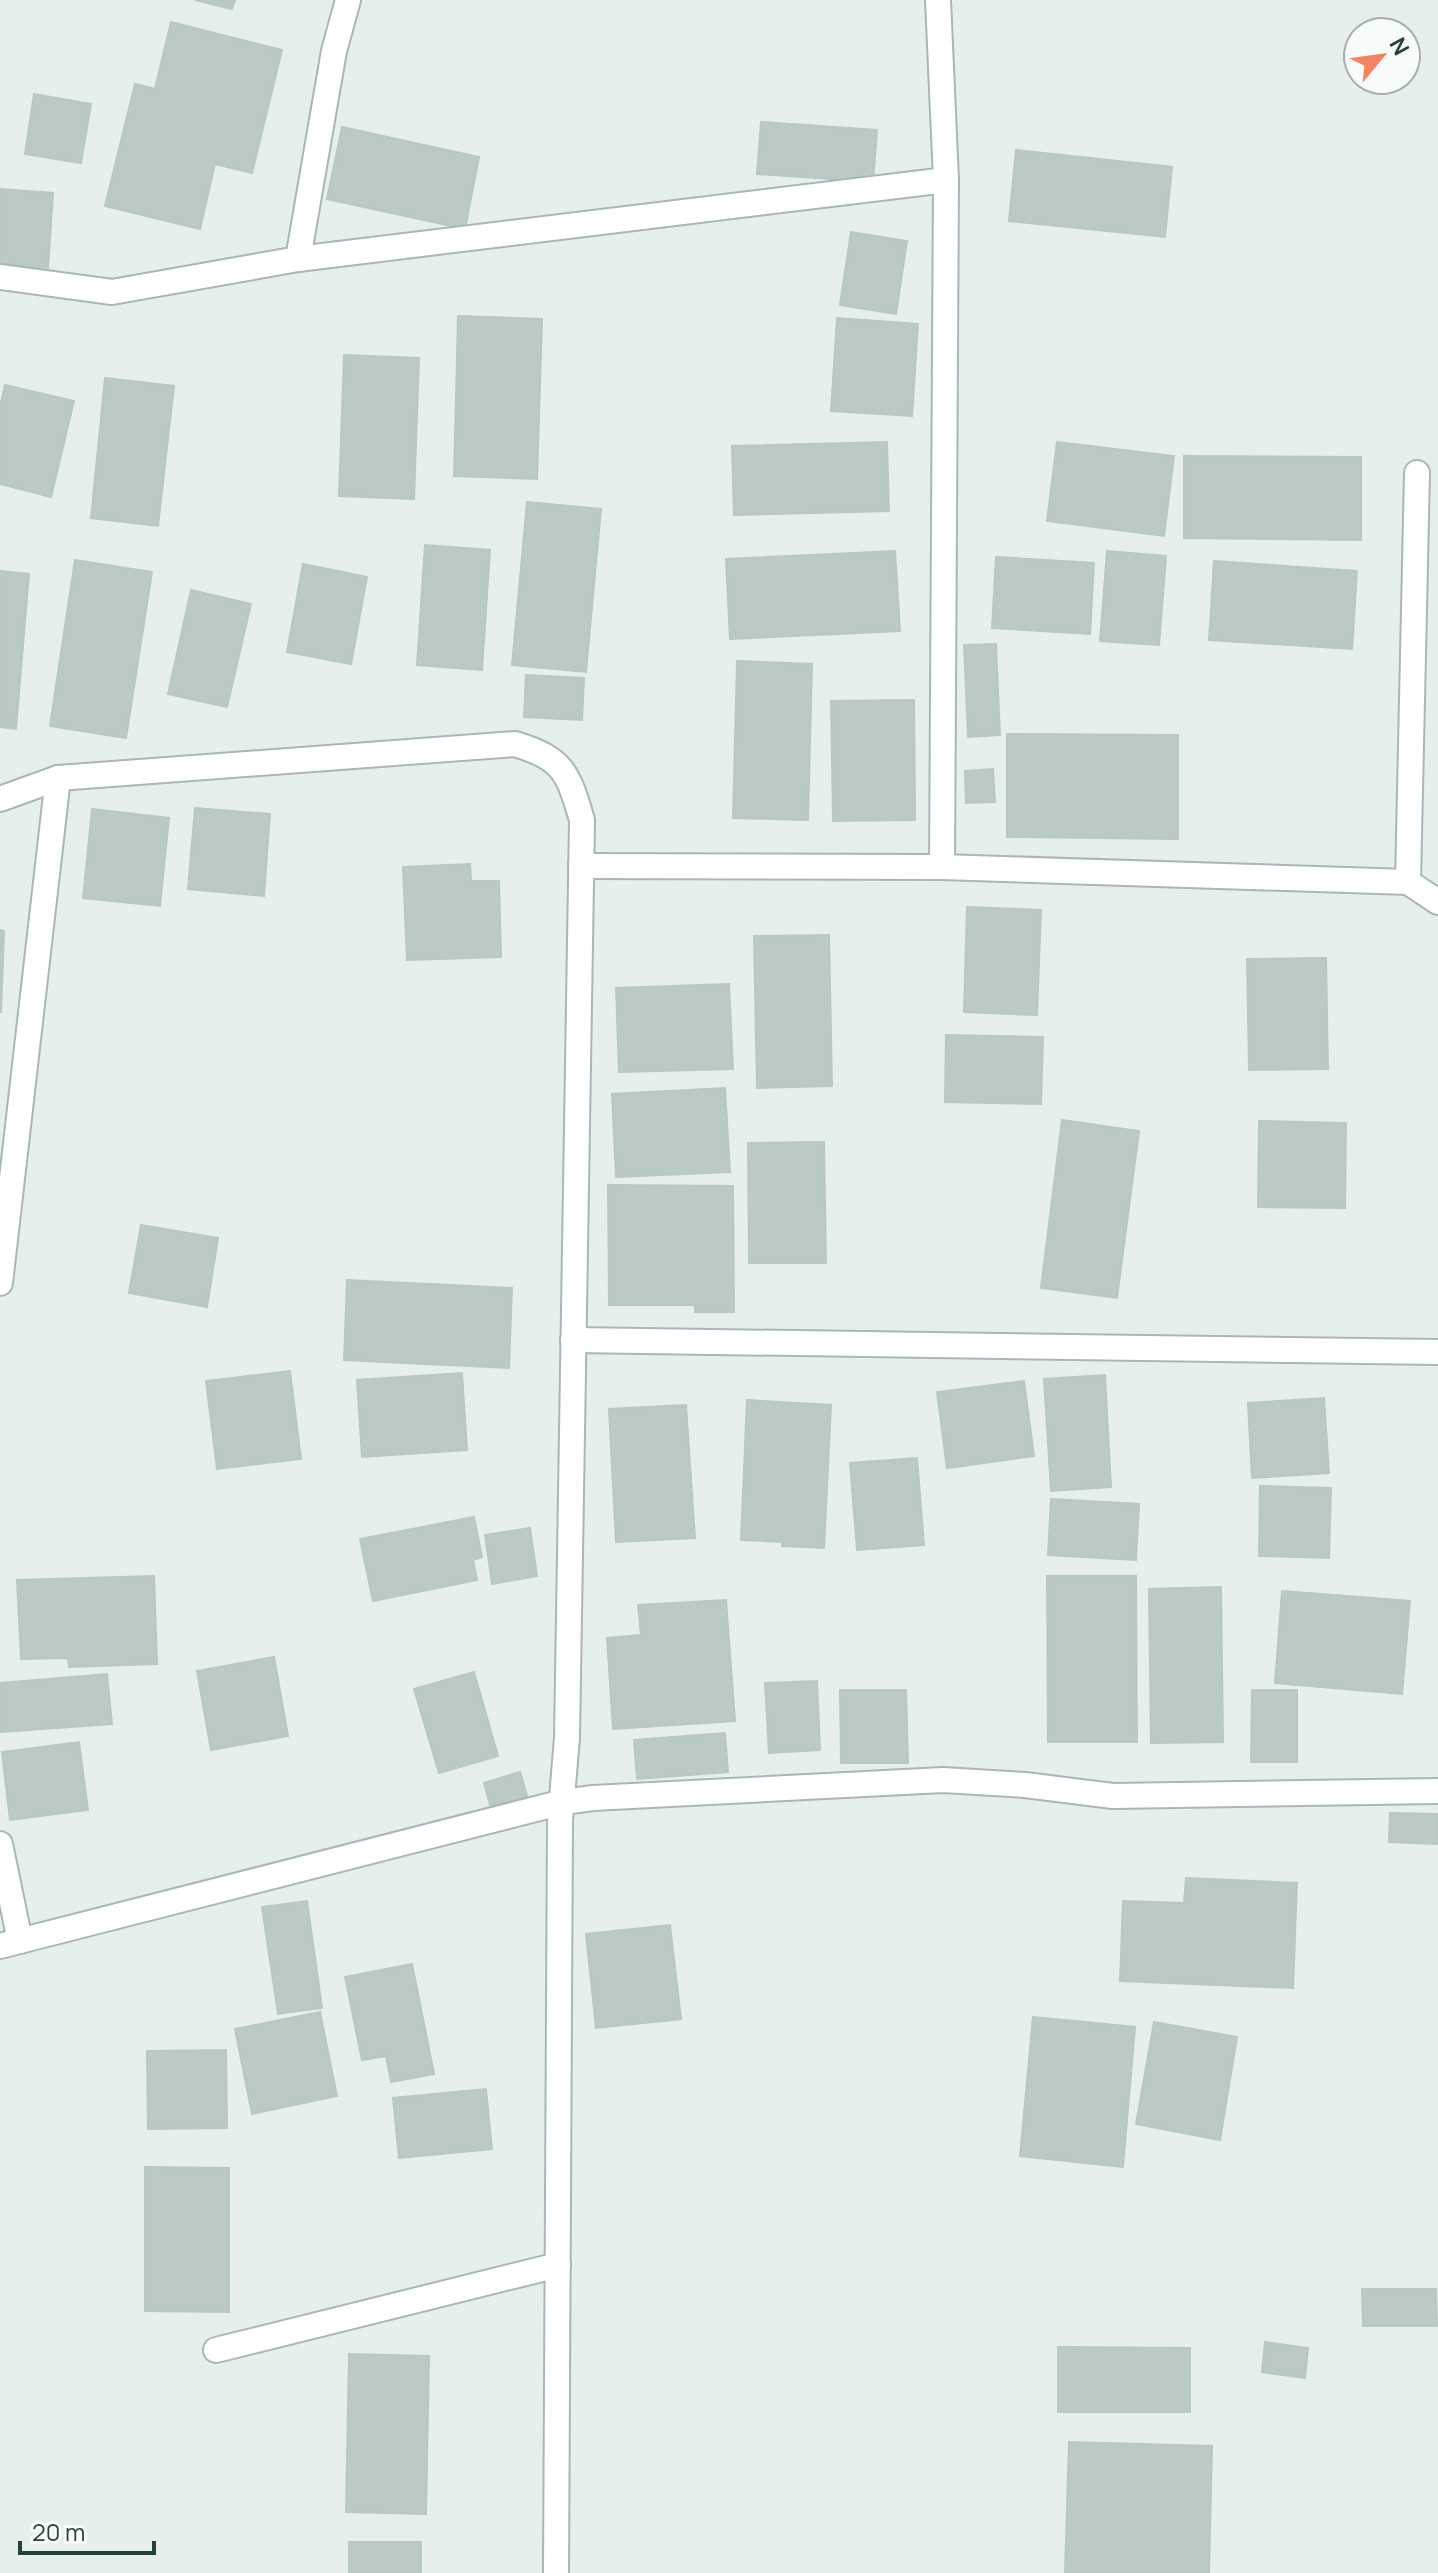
<svg xmlns="http://www.w3.org/2000/svg" width="1438" height="2573" font-family="Manrope,sans-serif">
<rect width="100%" height="100%" fill="#e6efeb"/>
<g fill="#bbcac4" stroke="#b8c9c2" stroke-width="2">
<path d="M195 0H235L232 9Z"/>
<path d="M171 22 282 50 252 173 215 164 200 229 105 206 135 84 155 89Z"/>
<path d="M34 94 91 104 81 163 25 154Z"/>
<path d="M761 122 877 130 873 182 757 174Z"/>
<path d="M342 127 479 157 465 229 327 199Z"/>
<path d="M1016 150 1172 167 1165 237 1009 221Z"/>
<path d="M0 189 53 193 48 268 0 264Z"/>
<path d="M851 232 907 241 896 314 840 305Z"/>
<path d="M458 316 542 319 537 479 454 476Z"/>
<path d="M837 318 918 324 912 416 831 411Z"/>
<path d="M344 355 419 358 414 499 339 496Z"/>
<path d="M105 378 174 386 158 526 91 518Z"/>
<path d="M5 385 74 401 51 497 0 484V407Z"/>
<path d="M887 442 889 511 734 515 732 446Z"/>
<path d="M1057 442 1174 456 1164 536 1047 521Z"/>
<path d="M1184 456 1361 457V540L1184 538Z"/>
<path d="M527 502 601 509 586 672 512 665Z"/>
<path d="M425 545 490 550 482 670 417 665Z"/>
<path d="M895 551 900 631 730 639 726 559Z"/>
<path d="M1107 551 1166 556 1159 645 1100 641Z"/>
<path d="M996 557 1094 563 1090 634 992 628Z"/>
<path d="M75 560 152 572 126 738 50 726Z"/>
<path d="M1214 561 1357 571 1352 649 1209 640Z"/>
<path d="M303 564 367 577 351 664 287 652Z"/>
<path d="M0 571 29 574 16 729 0 727Z"/>
<path d="M191 590 251 604 227 707 168 694Z"/>
<path d="M996 644 1000 735 968 737 964 645Z"/>
<path d="M737 661 812 664 808 820 733 818Z"/>
<path d="M526 675 584 678 582 720 524 717Z"/>
<path d="M914 700 915 820 833 821 831 701Z"/>
<path d="M1007 734 1178 735V839L1007 837Z"/>
<path d="M993 769 995 802 966 803 965 771Z"/>
<path d="M195 808 270 814 264 896 188 889Z"/>
<path d="M92 809 169 818 160 906 83 898Z"/>
<path d="M470 864 471 881H499L501 957 407 960 403 867Z"/>
<path d="M967 907 1041 910 1037 1015 964 1012Z"/>
<path d="M0 930 4 931 1 1012H0Z"/>
<path d="M829 935 832 1086 757 1088 754 936Z"/>
<path d="M1326 958 1328 1069 1249 1070 1247 959Z"/>
<path d="M729 984 733 1069 619 1072 616 988Z"/>
<path d="M946 1035 1043 1037 1041 1104 945 1102Z"/>
<path d="M725 1088 730 1172 616 1177 612 1094Z"/>
<path d="M1062 1120 1139 1131 1117 1298 1041 1288Z"/>
<path d="M1259 1121 1346 1123 1345 1208 1258 1207Z"/>
<path d="M824 1142 826 1263H749L748 1143Z"/>
<path d="M608 1185 733 1186 734 1312H695V1305H609Z"/>
<path d="M141 1225 218 1238 207 1307 129 1293Z"/>
<path d="M347 1280 512 1288 509 1368 344 1360Z"/>
<path d="M290 1371 301 1459 217 1469 206 1381Z"/>
<path d="M462 1373 467 1450 362 1457 357 1380Z"/>
<path d="M1105 1375 1111 1487 1051 1491 1044 1379Z"/>
<path d="M1024 1381 1034 1456 947 1468 937 1392Z"/>
<path d="M1324 1398 1329 1473 1252 1478 1248 1403Z"/>
<path d="M747 1400 831 1405 824 1548 782 1546V1542L741 1540Z"/>
<path d="M686 1405 695 1538 616 1542 609 1409Z"/>
<path d="M917 1458 924 1545 857 1550 850 1463Z"/>
<path d="M1260 1486 1331 1488 1329 1558 1259 1556Z"/>
<path d="M1051 1499 1139 1504 1136 1560 1048 1555Z"/>
<path d="M474 1517 482 1557 473 1560 477 1580 373 1601 360 1539Z"/>
<path d="M530 1528 537 1576 492 1584 485 1535Z"/>
<path d="M154 1576 157 1664 69 1667 68 1658 21 1659 17 1580Z"/>
<path d="M1047 1576H1136L1137 1742H1048Z"/>
<path d="M1221 1587 1223 1742 1151 1743 1149 1589Z"/>
<path d="M1282 1591 1410 1601 1402 1694 1275 1683Z"/>
<path d="M726 1600 735 1721 613 1729 607 1638 641 1635 638 1605Z"/>
<path d="M274 1657 288 1736 211 1750 197 1671Z"/>
<path d="M474 1672 498 1756 439 1773 414 1689Z"/>
<path d="M107 1674 112 1724 0 1732V1683Z"/>
<path d="M817 1681 820 1750 769 1753 765 1683Z"/>
<path d="M840 1690H906L908 1763H841Z"/>
<path d="M1252 1690H1297V1762H1251Z"/>
<path d="M725 1733 728 1772 637 1779 634 1740Z"/>
<path d="M79 1742 88 1810 10 1820 2 1752Z"/>
<path d="M520 1772 531 1809 494 1819 484 1783Z"/>
<path d="M1390 1813 1438 1814V1844L1389 1842Z"/>
<path d="M1186 1878 1297 1883 1293 1988 1120 1981 1123 1901 1184 1903Z"/>
<path d="M307 1901 322 2008 278 2014 262 1907Z"/>
<path d="M670 1925 681 2019 596 2028 586 1934Z"/>
<path d="M412 1964 434 2074 391 2082 386 2056 362 2060 345 1977Z"/>
<path d="M320 2012 337 2096 252 2114 235 2029Z"/>
<path d="M1033 2017 1135 2027 1123 2167 1020 2156Z"/>
<path d="M1154 2022 1237 2037 1220 2140 1136 2124Z"/>
<path d="M226 2050 227 2128 148 2129 147 2051Z"/>
<path d="M486 2089 492 2149 399 2158 393 2098Z"/>
<path d="M145 2167 229 2168V2312L145 2311Z"/>
<path d="M1362 2289H1436L1437 2326H1363Z"/>
<path d="M1265 2342 1308 2348 1305 2378 1262 2372Z"/>
<path d="M1058 2347 1190 2348V2412H1058Z"/>
<path d="M349 2354 429 2356 426 2514 346 2512Z"/>
<path d="M1069 2442 1212 2446 1209 2573H1065Z"/>
<rect x="349" y="2542" width="72" height="31"/>
</g>
<g fill="none" stroke-linecap="round" stroke-linejoin="round">
<g stroke="#a8b8b2" stroke-width="28">
<g id="minor">
<path d="M938 0 946 180 942 867"/>
<path d="M298 259 334 51 348 0"/>
<path d="M0 277 112 292 298 259 946 180"/>
<path d="M0 799 58 778 515 744C564 759 568 773 582 820L567 1738 560 1821 556 2573"/>
<path d="M581 866 942 867 1408 882 1438 902"/>
<path d="M1408 882 1417 473"/>
<path d="M0 1283 58 778"/>
<path d="M573 1340 1438 1352"/>
<path d="M0 1844 20 1941"/>
<path d="M0 1946 563 1802 593 1798 943 1780 1025 1785 1113 1796 1438 1791"/>
<path d="M216 2350 558 2265"/>
</g>
</g>
<use href="#minor" stroke="#fff" stroke-width="24"/>
</g>
<g transform="translate(1382 56) rotate(61)"><circle r="38" fill="#f7fbf9" stroke="#a3b1ad" stroke-width="2"/>
<path d="M0-6L14 30L0 20L-14 30Z" fill="#f4845f"/>
<text y="-12" font-size="22" font-weight="bold" text-anchor="middle" fill="#24423a">N</text>
</g>
<path d="M20 2541v12h134v-12" fill="none" stroke="#24423a" stroke-width="4"/>
<text x="32" y="2541" font-size="24" fill="#24423a" stroke="#f7fbf9" stroke-width="6" paint-order="stroke">20 m</text>
</svg>
